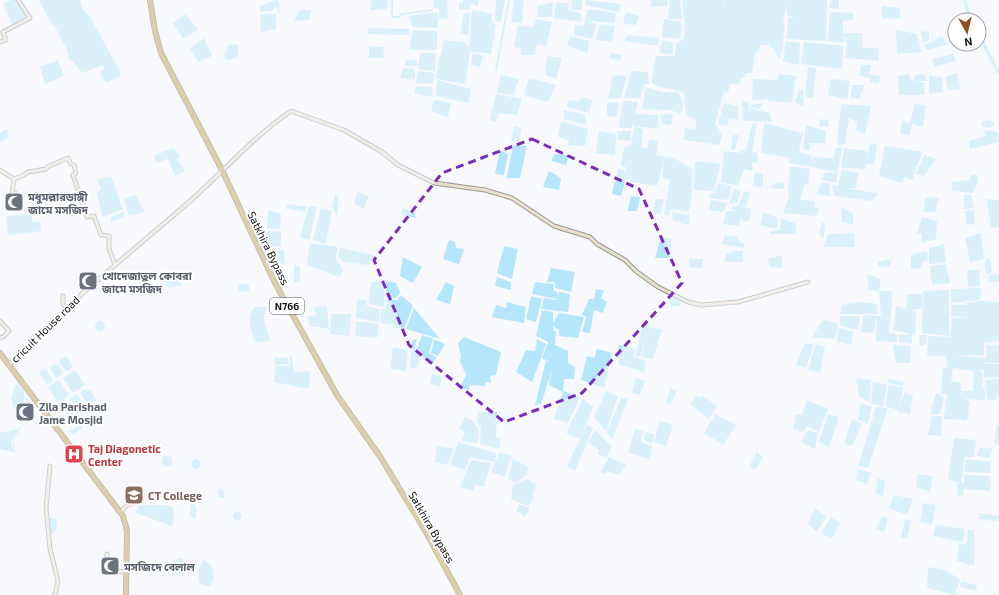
<svg xmlns="http://www.w3.org/2000/svg" width="999" height="595" font-family="'Exo 2','Noto Sans Bengali',sans-serif">
<rect width="100%" height="100%" fill="#f7f9fd"/>
<g fill="#b6e6fb" fill-rule="evenodd">
<path d="M10 0H17L29 18 13 26 3 4Z"/>
<path d="M39 0H80L82 8 90 17 121 73 120 76 106 83 100 73 104 68 103 65 82 73 73 61 69 59 67 50 54 25H52Z"/>
<path d="M276 0H279L280 14 279 15 277 7 271 11 260 12V6Z"/>
<path d="M371 0H388L387 9 370 10Z"/>
<path d="M434 0H447L448 18 439 19V9L433 7Z"/>
<path d="M463 0H479L478 6 472 4 470 9 459 10V3H463Z"/>
<path d="M496 0H505L501 22 495 20Z"/>
<path d="M514 0H524L522 23 511 22Z"/>
<path d="M572 0H582V10H571Z"/>
<path d="M586 0 621 4 619 12 585 5Z"/>
<path d="M651 0H667V6L651 7Z"/>
<path d="M670 0H680L682 19H668Z"/>
<path d="M683 0H724V8L725 0H827L826 41 787 39 788 17 797 18 786 15 788 2 783 20 785 26 780 60 773 48H770L768 45H761L759 51 755 53 752 73H746L745 76 741 78 739 84H730L728 93 724 92 715 124C721 131 725 138 718 145L684 140 685 128 694 130 696 128V120L686 115 684 94C675 87 659 90 651 82L656 56H675L676 43 683 40 685 35Z"/>
<path d="M831 0H839V9L829 8Z"/>
<path d="M553 2 552 17H537L538 6Z"/>
<path d="M556 3H569L568 10 581 13 582 22 554 18Z"/>
<path d="M882 6 899 8 901 19 882 18Z"/>
<path d="M588 9 616 13 615 23 588 21 596 24 593 39 574 35 575 25 583 26Z"/>
<path d="M300 10H311L309 20 294 21Z"/>
<path d="M472 10 492 14V23L496 24 491 54 469 51 470 54 465 84 436 79 439 57 441 55 444 40 465 42 469 50Z"/>
<path d="M438 12V28L413 27 408 16Z"/>
<path d="M626 12 639 16 636 25 623 24Z"/>
<path d="M830 12 853 13V20L843 21V33H862V48H878L879 61 845 58 847 43 844 35V43L828 41Z"/>
<path d="M464 13H470L468 35 460 34Z"/>
<path d="M185 14 198 30 183 38 172 23Z"/>
<path d="M260 14H276V29L261 32Z"/>
<path d="M536 19 552 22 546 46 537 44 535 55H521V48L514 47 518 26 534 27Z"/>
<path d="M664 19 681 22V39L662 37Z"/>
<path d="M600 24 615 26 612 42 596 40Z"/>
<path d="M368 28 410 29 409 35 367 34Z"/>
<path d="M413 30 437 31V50H409Z"/>
<path d="M896 30 917 34 922 52 897 54Z"/>
<path d="M929 31V41L923 43 920 32Z"/>
<path d="M627 35 659 38 658 46 624 41Z"/>
<path d="M570 36 589 41 588 53 567 46Z"/>
<path d="M942 36 948 45 926 50 923 46Z"/>
<path d="M204 38 212 56 198 62 190 48Z"/>
<path d="M662 40 673 42V54L659 53Z"/>
<path d="M786 41 800 43 799 65 783 61Z"/>
<path d="M804 42 843 46 842 69 801 64Z"/>
<path d="M235 44 239 46 237 57 230 60 225 59 224 53 229 45Z"/>
<path d="M369 46 384 47 383 58H369Z"/>
<path d="M420 53H436L435 71 418 69Z"/>
<path d="M473 53 483 56 480 67 471 65Z"/>
<path d="M611 53 622 55 620 61 609 58Z"/>
<path d="M953 54 956 61 934 67 932 59Z"/>
<path d="M547 56 562 58 556 79 545 75Z"/>
<path d="M58 60 64 76 45 84 40 67Z"/>
<path d="M405 60H416L418 66H405Z"/>
<path d="M861 65H871L869 74 880 76 879 83 870 82V78L859 76Z"/>
<path d="M808 67 816 68 813 98 805 97Z"/>
<path d="M403 68 415 69V80L400 78Z"/>
<path d="M418 71 435 73 433 84 416 83Z"/>
<path d="M631 71 648 72 649 84H645L640 98H624Z"/>
<path d="M957 73 961 89 948 90 945 77Z"/>
<path d="M779 74 796 76 792 103 768 101V99L752 100 753 79 777 80Z"/>
<path d="M909 74 911 80 914 81V75L925 74 927 81H916L924 83 925 95H899L898 76Z"/>
<path d="M501 75 519 79 513 95 497 93Z"/>
<path d="M613 75 627 76 621 98 608 99Z"/>
<path d="M929 75 942 78 943 92 929 94Z"/>
<path d="M529 78 556 85 548 102 524 95Z"/>
<path d="M831 79 850 81 847 99 828 95Z"/>
<path d="M437 80 471 89 469 103 436 96Z"/>
<path d="M852 85H864L859 99 850 98Z"/>
<path d="M416 86 432 87 433 97 414 93Z"/>
<path d="M646 87 662 92H677C684 99 684 105 681 114L670 110 642 109Z"/>
<path d="M799 89 803 90 804 107 795 102Z"/>
<path d="M496 94 522 99 517 115 500 113 495 122 490 120Z"/>
<path d="M582 97 592 100 589 113 567 107 568 100 579 102Z"/>
<path d="M434 100 451 103 448 117 431 111Z"/>
<path d="M623 101 638 102 635 114 658 115V129L636 126 643 130 641 147 648 148 649 140 658 141 656 155 674 158 692 169V194L689 212 670 209V216L664 215 670 180 662 178 664 161 657 186 630 182V179H626L621 196 612 194 618 169 626 171V167L621 166 624 147 634 146H631L635 125H633L632 128H619Z"/>
<path d="M742 101 749 102V105L763 103 760 109 749 106V115L750 108 769 113 772 122 743 121Z"/>
<path d="M607 102 619 103 617 117 607 116Z"/>
<path d="M724 103 738 106V120L729 118 727 126 718 124Z"/>
<path d="M841 104 871 106 865 134 856 130 857 122 849 118 845 144 837 145Z"/>
<path d="M914 104 926 105 923 127 912 124 910 135 900 134 902 121 910 123Z"/>
<path d="M564 110 585 115 586 125 564 119Z"/>
<path d="M673 114 671 125 662 124 661 115Z"/>
<path d="M820 119 828 120 829 127 819 126Z"/>
<path d="M990 120 994 123V127L992 125 991 128 983 127 981 121Z"/>
<path d="M561 121 588 129 585 146 568 145 569 135 568 140 558 137Z"/>
<path d="M757 123 752 152 757 153 758 163 752 162 753 171 744 169 738 186 721 182 724 151 740 153 741 150 746 151 752 124Z"/>
<path d="M764 123 803 133 799 152H796L811 155 813 164V157L833 158 836 148 842 146 836 183 821 180 824 173 837 172 789 163 790 158 761 153Z"/>
<path d="M806 125 826 131 825 143H810V151L803 148Z"/>
<path d="M514 126 522 129 518 142 511 141Z"/>
<path d="M7 129 8 137 0 142V133Z"/>
<path d="M984 130 998 132 999 142 970 149 969 141 986 136Z"/>
<path d="M599 131 616 134 615 155 596 153Z"/>
<path d="M618 131H631V141L617 140Z"/>
<path d="M733 135H739L735 150 731 149Z"/>
<path d="M870 143 877 145 874 165 866 163V169L841 168 844 148 867 151V160Z"/>
<path d="M513 145 527 146 520 178H507Z"/>
<path d="M885 146 923 152 914 172 913 180 904 177 902 183 879 176Z"/>
<path d="M174 148 180 156 177 159 185 171 175 176 168 159 156 163 154 155Z"/>
<path d="M500 150 508 154 504 175 495 174Z"/>
<path d="M555 154 569 155 566 165 551 161Z"/>
<path d="M924 155 936 159 924 176 916 174Z"/>
<path d="M695 161 720 164 714 191 694 190Z"/>
<path d="M790 166 810 169 808 185 805 184 800 200 814 201 815 208 820 207 816 216 783 213 788 199H793H789L788 190Z"/>
<path d="M842 170 859 173 856 188H847L879 194 871 201 834 196 832 185 838 186Z"/>
<path d="M549 171 561 178 559 190 543 187Z"/>
<path d="M755 172 763 174V187L753 186Z"/>
<path d="M971 175H978V181L973 193 952 191V182L970 180Z"/>
<path d="M111 176 123 209 102 217 97 192 101 190 97 179Z"/>
<path d="M784 182V189L768 188 776 183Z"/>
<path d="M718 183 732 186 728 200 709 198V194L714 193Z"/>
<path d="M821 183H829L831 196 817 194Z"/>
<path d="M734 189 741 191 737 203 729 204Z"/>
<path d="M744 191 750 192 747 205 740 206 751 209 749 221H742L741 214 739 226 723 224 726 211H737L731 210 733 205 738 206Z"/>
<path d="M357 192 369 196 364 209 354 203Z"/>
<path d="M335 194 339 196 337 216 332 208Z"/>
<path d="M135 195 145 212 129 216 124 199Z"/>
<path d="M964 195H971L974 208 964 209Z"/>
<path d="M631 196 640 197 637 211H628Z"/>
<path d="M925 197 939 198 935 212H924Z"/>
<path d="M656 199H664L661 214 653 212Z"/>
<path d="M987 199 999 200V227L991 228Z"/>
<path d="M711 200 728 203 723 212 709 210Z"/>
<path d="M288 204 307 207 305 212 286 208Z"/>
<path d="M44 206 45 212 33 214 32 207Z"/>
<path d="M309 206 317 207 309 240 300 237Z"/>
<path d="M841 207 853 213V224L842 222Z"/>
<path d="M321 208 332 211 326 244 313 240Z"/>
<path d="M403 208 415 213 416 218 402 215 401 212Z"/>
<path d="M268 210 281 214 280 229 267 228Z"/>
<path d="M974 210 975 224 967 225 965 211Z"/>
<path d="M123 212 124 217 111 222V217Z"/>
<path d="M672 212 690 215 689 225 673 221Z"/>
<path d="M764 212 778 218 777 229 760 225Z"/>
<path d="M31 214 33 222H41V231L8 235 6 216Z"/>
<path d="M922 217 937 221 936 239 921 243 922 234H917Z"/>
<path d="M781 218 796 224V234H770L771 231 780 230Z"/>
<path d="M822 222 825 224 824 237 822 238 819 234Z"/>
<path d="M255 230 281 232V247L263 245Z"/>
<path d="M854 233 855 247H823L828 234Z"/>
<path d="M981 233 984 259 970 262 965 238Z"/>
<path d="M725 235 738 237V241L745 244 744 248 722 244Z"/>
<path d="M661 237 672 239 669 258H655Z"/>
<path d="M449 240 455 242 456 248 464 249 459 264 443 259Z"/>
<path d="M310 243 338 247 336 258 343 269 340 277 307 265Z"/>
<path d="M944 244 946 262 929 264V248Z"/>
<path d="M504 246 518 249 512 279 497 273Z"/>
<path d="M340 248 374 255 369 265 343 262 338 256Z"/>
<path d="M278 250H284L285 264 280 263Z"/>
<path d="M732 251H743V262H725L726 253 731 254Z"/>
<path d="M927 251 928 260 922 262 921 268 911 269V255Z"/>
<path d="M782 256V268L770 267 768 258Z"/>
<path d="M403 257 422 267 413 283 400 276Z"/>
<path d="M989 257 992 272 986 275 985 261Z"/>
<path d="M689 258 703 259 702 269 689 267Z"/>
<path d="M892 259 890 267 878 266V262Z"/>
<path d="M946 264 950 283 932 285 930 266Z"/>
<path d="M294 265 300 267V282H294Z"/>
<path d="M274 266 281 267V273L287 274 289 282 280 281Z"/>
<path d="M551 268 575 272 571 292 555 288V282H547Z"/>
<path d="M967 270H979L980 286 968 287Z"/>
<path d="M167 273 170 280 181 278 182 285 169 288 166 286 163 274Z"/>
<path d="M867 274 881 279 879 291H893L889 333 897 334V342L876 341 877 318 874 333 860 332 864 315 881 316 879 291 869 290Z"/>
<path d="M999 274V282H989V275Z"/>
<path d="M497 277 511 282V290L495 286Z"/>
<path d="M381 281 385 283 384 307 369 304 371 282Z"/>
<path d="M386 281 396 283 400 293 396 298H386Z"/>
<path d="M446 282 454 286 450 304 436 300Z"/>
<path d="M535 282 554 284 553 290 558 293 557 298 559 292 570 294 568 312 541 309 544 298 557 300V299L532 294Z"/>
<path d="M238 284H249V291L239 292Z"/>
<path d="M982 288 979 300 951 303V289Z"/>
<path d="M596 289 604 290 601 298 607 302 603 313 594 310 590 333 582 332 586 317 582 315 589 299H594Z"/>
<path d="M949 290V336L922 333 923 291Z"/>
<path d="M907 294H922V309L910 310 916 312 915 335 912 334V344L899 342V335L911 334 893 330 896 306 906 309Z"/>
<path d="M401 295 413 306 404 329 393 328 394 325 380 323 382 309H385L387 299 397 300Z"/>
<path d="M531 296 542 299 536 322 526 319Z"/>
<path d="M671 296 680 300V306H671L670 302Z"/>
<path d="M357 299 367 300V306L380 310 379 322 356 318Z"/>
<path d="M981 301 999 302V341L984 343V355L955 356 986 358 987 345 999 346V363H987L986 360 985 364H999V377L984 378V370L977 371 983 373 982 387 985 388V400L964 399 970 402 967 420 943 419 948 394H941L943 368H947L946 356H927L928 336 950 337 952 318H968L951 316 952 305H966V303ZM953 368 974 371 973 391H961V383L951 381Z"/>
<path d="M507 302 526 307 524 323 492 317 496 305 506 308Z"/>
<path d="M862 302 877 304 878 314H841V305Z"/>
<path d="M327 306 329 329 310 326 307 316 316 315 314 307Z"/>
<path d="M255 307H267L264 318 270 341 255 342C251 330 245 317 255 307Z"/>
<path d="M414 308 440 339 406 329Z"/>
<path d="M542 310 553 312V323L559 313 584 317 578 338 559 336V330L553 326V330L556 332 555 345 568 351V363L575 367 574 379H564L563 391 580 397 568 423 554 419 563 392 549 385 552 370 541 404 535 405 546 361 550 362 542 358 548 342 536 336Z"/>
<path d="M331 314H351L349 336 330 334Z"/>
<path d="M840 316H860L858 330 840 326Z"/>
<path d="M823 320 838 323 835 339 812 337Z"/>
<circle cx="100" cy="326" r="5"/>
<path d="M356 321 379 324 377 338 355 336Z"/>
<path d="M643 322 649 324V328L662 329 653 359 641 357 648 329 640 357 636 356Z"/>
<path d="M838 328 853 331 851 345 837 342Z"/>
<path d="M422 335 433 338 429 353 437 357 433 363 423 360V353L417 349Z"/>
<path d="M919 335H926V345L920 346Z"/>
<path d="M464 337 501 352 496 375 490 376 491 383 486 382 484 386 470 385 469 390 460 388 466 375 460 361 461 357 458 343Z"/>
<path d="M417 338 414 350 421 355 416 369 410 367 412 341Z"/>
<path d="M434 339 445 344 438 356 431 353Z"/>
<path d="M537 339 546 344 532 382 516 372 526 350 535 351Z"/>
<path d="M805 343 814 345 806 368 796 365Z"/>
<path d="M816 344 825 347 820 373 808 370Z"/>
<path d="M619 345 635 349 634 357 646 361 644 372 619 365 617 356Z"/>
<path d="M893 345 911 346 910 363H896Z"/>
<path d="M393 347 408 350 406 371 390 369Z"/>
<path d="M597 349 612 353 604 388 581 380 587 356 594 358Z"/>
<path d="M66 356 73 367 66 372 59 361Z"/>
<path d="M275 357 288 358 289 364 275 365Z"/>
<path d="M290 357H292L294 372 310 371 309 389 274 382 275 366H290Z"/>
<path d="M58 364 63 374 56 378 50 367 53 365Z"/>
<path d="M43 369H46L53 381 47 385 39 372Z"/>
<path d="M75 370 85 385 73 393 63 378Z"/>
<path d="M432 374 442 376 440 387 430 384Z"/>
<path d="M635 378 645 381 640 395 632 393Z"/>
<path d="M856 378 871 380 869 402 859 396Z"/>
<path d="M888 379 904 382 903 386 888 383Z"/>
<path d="M999 379V400L998 392 995 401 987 399 985 380Z"/>
<path d="M59 380 69 395 58 403 48 387Z"/>
<path d="M873 382 887 385 883 407 871 403Z"/>
<path d="M20 385 24 391V406L14 408 11 399 15 386Z"/>
<path d="M889 385 903 388 899 407 905 392 913 396 910 414 898 412V410L885 406Z"/>
<path d="M670 388 677 391 670 405 666 403Z"/>
<path d="M85 389 91 391 97 401 88 405 80 393Z"/>
<path d="M606 391 618 396 606 431 594 417Z"/>
<path d="M936 393 944 397 941 414H930Z"/>
<path d="M77 394 85 406 78 411 70 399Z"/>
<path d="M702 395 717 406 709 419 690 404 696 396 700 398Z"/>
<path d="M621 398 628 399 612 440 607 433Z"/>
<path d="M583 399 593 407 580 439 566 433Z"/>
<path d="M807 400 828 409 819 432 807 426 804 432 793 429 796 414 802 415Z"/>
<path d="M67 401 75 412 68 417 60 406Z"/>
<path d="M861 403 872 407 868 424 858 420Z"/>
<path d="M876 407 888 408 868 468 858 466Z"/>
<path d="M98 410 102 414 93 419 90 416Z"/>
<path d="M478 412H497L496 438 500 437V449L480 444 481 427 477 422Z"/>
<path d="M715 414 736 425 723 445 704 433Z"/>
<path d="M828 414 839 417 829 447 819 442Z"/>
<path d="M932 416H942L941 436 928 435Z"/>
<path d="M465 417 474 421 475 426 479 428 477 443 462 441 465 432 459 429Z"/>
<path d="M852 419 862 424 852 446 844 444Z"/>
<path d="M660 421 673 425 666 446 654 442Z"/>
<path d="M79 424 82 428 72 435 70 431Z"/>
<path d="M587 425 593 428 575 471 567 466Z"/>
<path d="M997 425H999V446L994 445Z"/>
<path d="M17 429 18 432 11 441 14 452 0 449V433Z"/>
<path d="M635 429 643 431 641 442 652 446 650 460 628 452Z"/>
<path d="M595 430 612 447 606 458 598 454 599 450 588 443Z"/>
<path d="M808 430 818 433 815 449 801 442Z"/>
<path d="M646 432 654 434 653 443 644 440Z"/>
<path d="M954 438 976 440 974 457H965L961 482 964 483V475L990 476V491L964 489 963 496 957 495 958 482 948 480Z"/>
<path d="M458 442 496 453 495 462 470 457 465 470 450 465Z"/>
<path d="M437 446 454 449 447 465 435 462Z"/>
<path d="M980 448H993L990 458 977 456Z"/>
<path d="M757 452 763 457 755 470 749 466Z"/>
<path d="M499 453 511 455 505 477 491 472Z"/>
<circle cx="167" cy="461" r="5.5"/>
<path d="M609 457 626 465 619 475 607 471 606 474 600 472Z"/>
<path d="M513 459 529 467 526 475 516 483 508 478Z"/>
<path d="M966 459 991 462 990 473 964 472Z"/>
<circle cx="196" cy="464" r="5"/>
<path d="M471 460 491 463 484 487 476 485 473 491 460 487Z"/>
<path d="M858 469 871 473 867 484 855 480Z"/>
<path d="M918 474 933 476 930 492 916 487Z"/>
<path d="M878 478 885 481 883 496 875 493Z"/>
<path d="M527 479 536 484 533 495 534 498 528 506 511 499 513 485Z"/>
<path d="M220 488 224 491 225 499 218 497V490Z"/>
<path d="M894 495 913 499 907 515 889 508Z"/>
<path d="M923 503 936 505 932 525 920 522Z"/>
<path d="M194 504 197 509 195 519 190 516 191 505Z"/>
<path d="M519 504 530 508 525 517 516 511Z"/>
<path d="M143 505H164L173 507 174 517 172 526 136 513 138 506Z"/>
<path d="M815 508 826 517 817 532 808 524Z"/>
<circle cx="237" cy="516" r="4.5"/>
<path d="M979 513 999 516V522L979 519Z"/>
<path d="M882 516 888 519 884 532 876 529Z"/>
<path d="M831 517 840 523 832 539 821 533Z"/>
<path d="M48 518 57 519 56 530 53 534 49 532Z"/>
<path d="M905 519 911 520 907 539 901 538Z"/>
<path d="M936 525 965 529 963 542 933 536Z"/>
<path d="M968 530H974V566L957 561 959 543 966 545Z"/>
<path d="M178 558 183 559 185 562 180 576C171 573 171 564 178 558Z"/>
<path d="M204 560C215 565 216 578 210 587L200 584C197 576 198 566 204 560Z"/>
<path d="M928 567 945 570 960 579 955 595 927 588Z"/>
<path d="M961 581 976 585 977 591 960 587Z"/>
</g>
<g fill="none" stroke-linecap="round" stroke-linejoin="round">
<g stroke="#b6e6fb" stroke-width="1">
<path d="M17 381 18 384H20"/>
<path d="M15 453 13 441 19 434V428C38 419 26 407 27 393"/>
</g>
<g stroke="#b6e6fb" stroke-width="2">
<path d="M392 0V17H400L401 14 432 10"/>
<path d="M496 70 509 0"/>
</g>
<g stroke="#b6e6fb" stroke-width="3.5">
<path d="M965 0 970 20"/>
<path d="M979 36 999 73"/>
</g>
<g stroke="#96989c" stroke-width="5">
<g id="secondary">
<path d="M0 42 6 40 3 32 30 18 18 0"/>
<path d="M0 170 14 179 24 175 28 172 46 169 47 167 68 158 71 164 74 165 76 173 73 175 87 217 94 216 101 235 109 236V249L115 265"/>
<path d="M14 179 12 193H15V199"/>
<path d="M63 296V304L67 308"/>
<path d="M0 321 9 331 3 337 0 338"/>
<path d="M9 365C64 305 128 255 189 202 223 172 253 137 291 111L344 130 382 152 398 165 434 183 485 190 512 198 554 226 590 237 597 244 625 260 637 272 658 287 688 302 701 305 738 302 808 282"/>
<path d="M50 466 46 508 50 549 58 581 55 595"/>
<path d="M88 469 94 463 105 465 109 461"/>
<path d="M121 512 126 506 136 502 140 489"/>
<path d="M107 554 105 568 113 571 126 572"/>
</g>
</g>
<g stroke="#7e6938" stroke-width="6">
<g id="highway">
<path d="M150 0 155 31 161 53 222 170 275 283 337 395 381 458 426 532 460 595"/>
<path d="M0 353 123 516 127 531 126 595"/>
</g>
</g>
<use href="#secondary" stroke="#eae0ca" stroke-width="3"/>
<use href="#highway" stroke="#ba994d" stroke-width="4.5"/>
</g>
<path d="M0 0H999V595H0ZM532 139 639 189 682 283 582 393 504 422 409 345 374 260 442 173Z" fill="#f7f9fd" fill-opacity=".55" fill-rule="evenodd"/>
<path fill="none" stroke="#7b2cbf" stroke-width="3" stroke-dasharray="8 5" stroke-linejoin="round" d="M532 139 639 189 682 283 582 393 504 422 409 345 374 260 442 173Z"/>
<defs>
<g id="mosque-square" transform="scale(1)"><rect x="-9" y="-9" width="18" height="18" rx="4" fill="#6b7280" stroke="#fff"/><path d="M3.5-4.9A6 6 0 1 0 3.5 4.9A5 5 0 1 1 3.5-4.9Z" fill="#fff"/></g>
<g id="hospital-square" transform="scale(1)"><rect x="-9" y="-9" width="18" height="18" rx="4" fill="#e0444e" stroke="#fff"/><path d="M-5-5h3v3.5h4V-5h3V5h-3V1.5h-4V5h-3Z" fill="#fff"/></g>
<g id="university-square" transform="scale(1)"><rect x="-9" y="-9" width="18" height="18" rx="4" fill="#8d6e63" stroke="#fff"/><path d="M0-5L7-2L0 1L-7-2ZM-4 1L0 2.5L4 1V4Q0 6-4 4Z" fill="#fff"/></g>
</defs>
<g fill-rule="evenodd">
<use href="#mosque-square" x="14" y="202"/>
<use href="#mosque-square" x="88" y="281"/>
<use href="#mosque-square" x="25" y="412"/>
<use href="#hospital-square" x="74" y="454"/>
<use href="#university-square" x="134" y="495"/>
<use href="#mosque-square" x="110" y="566"/>
</g>
<g text-anchor="middle" dominant-baseline="central" stroke-width="4" stroke-linejoin="round" paint-order="stroke">
<rect fill="#fff" stroke="#575858" stroke-width="1" x="270" y="298" width="34" height="16" rx="3"/>
<g font-size="10" font-weight="bold" fill="#0f1011">
<text x="287" y="306">N766</text>
</g>
<g font-size="11" font-weight="bold" fill="#5b616d" stroke="#fff" text-anchor="start">
<text x="28" y="196">মধুমল্লারডাঙ্গী<tspan x="28" dy="13">জামে মসজিদ</tspan></text>
<text x="102" y="275">খোদেজাতুল কোবরা<tspan x="102" dy="13">জামে মসজিদ</tspan></text>
<text x="39" y="406">Zila Parishad<tspan x="39" dy="13">Jame Mosjid</tspan></text>
<text x="124" y="566">মসজিদে বেলাল</text>
</g>
<g font-size="11" fill="#0f1011" stroke="#fff">
<text transform="translate(269 248) rotate(64)">Satkhira Bypass</text>
<text transform="translate(45 329) rotate(-44)">cricuit House road</text>
<text transform="translate(432 527) rotate(60)">Satkhira Bypass</text>
</g>
<g font-size="11" font-weight="bold" fill="#be3a42" stroke="#fff" text-anchor="start">
<text x="88" y="448">Taj Diagonetic<tspan x="88" dy="13">Center</tspan></text>
</g>
<g font-size="11" font-weight="bold" fill="#785e54" stroke="#fff" text-anchor="start">
<text x="148" y="495">CT College</text>
</g>
</g>
<g transform="translate(967 32) rotate(172)"><circle r="19" fill="#ffffff" stroke="#9f9fa0"/>
<path d="M0-3L7 15L0 10L-7 15Z" fill="#914f1e"/>
<text y="-6" font-size="11" font-weight="bold" text-anchor="middle" fill="#0f1011">N</text>
</g>
</svg>
